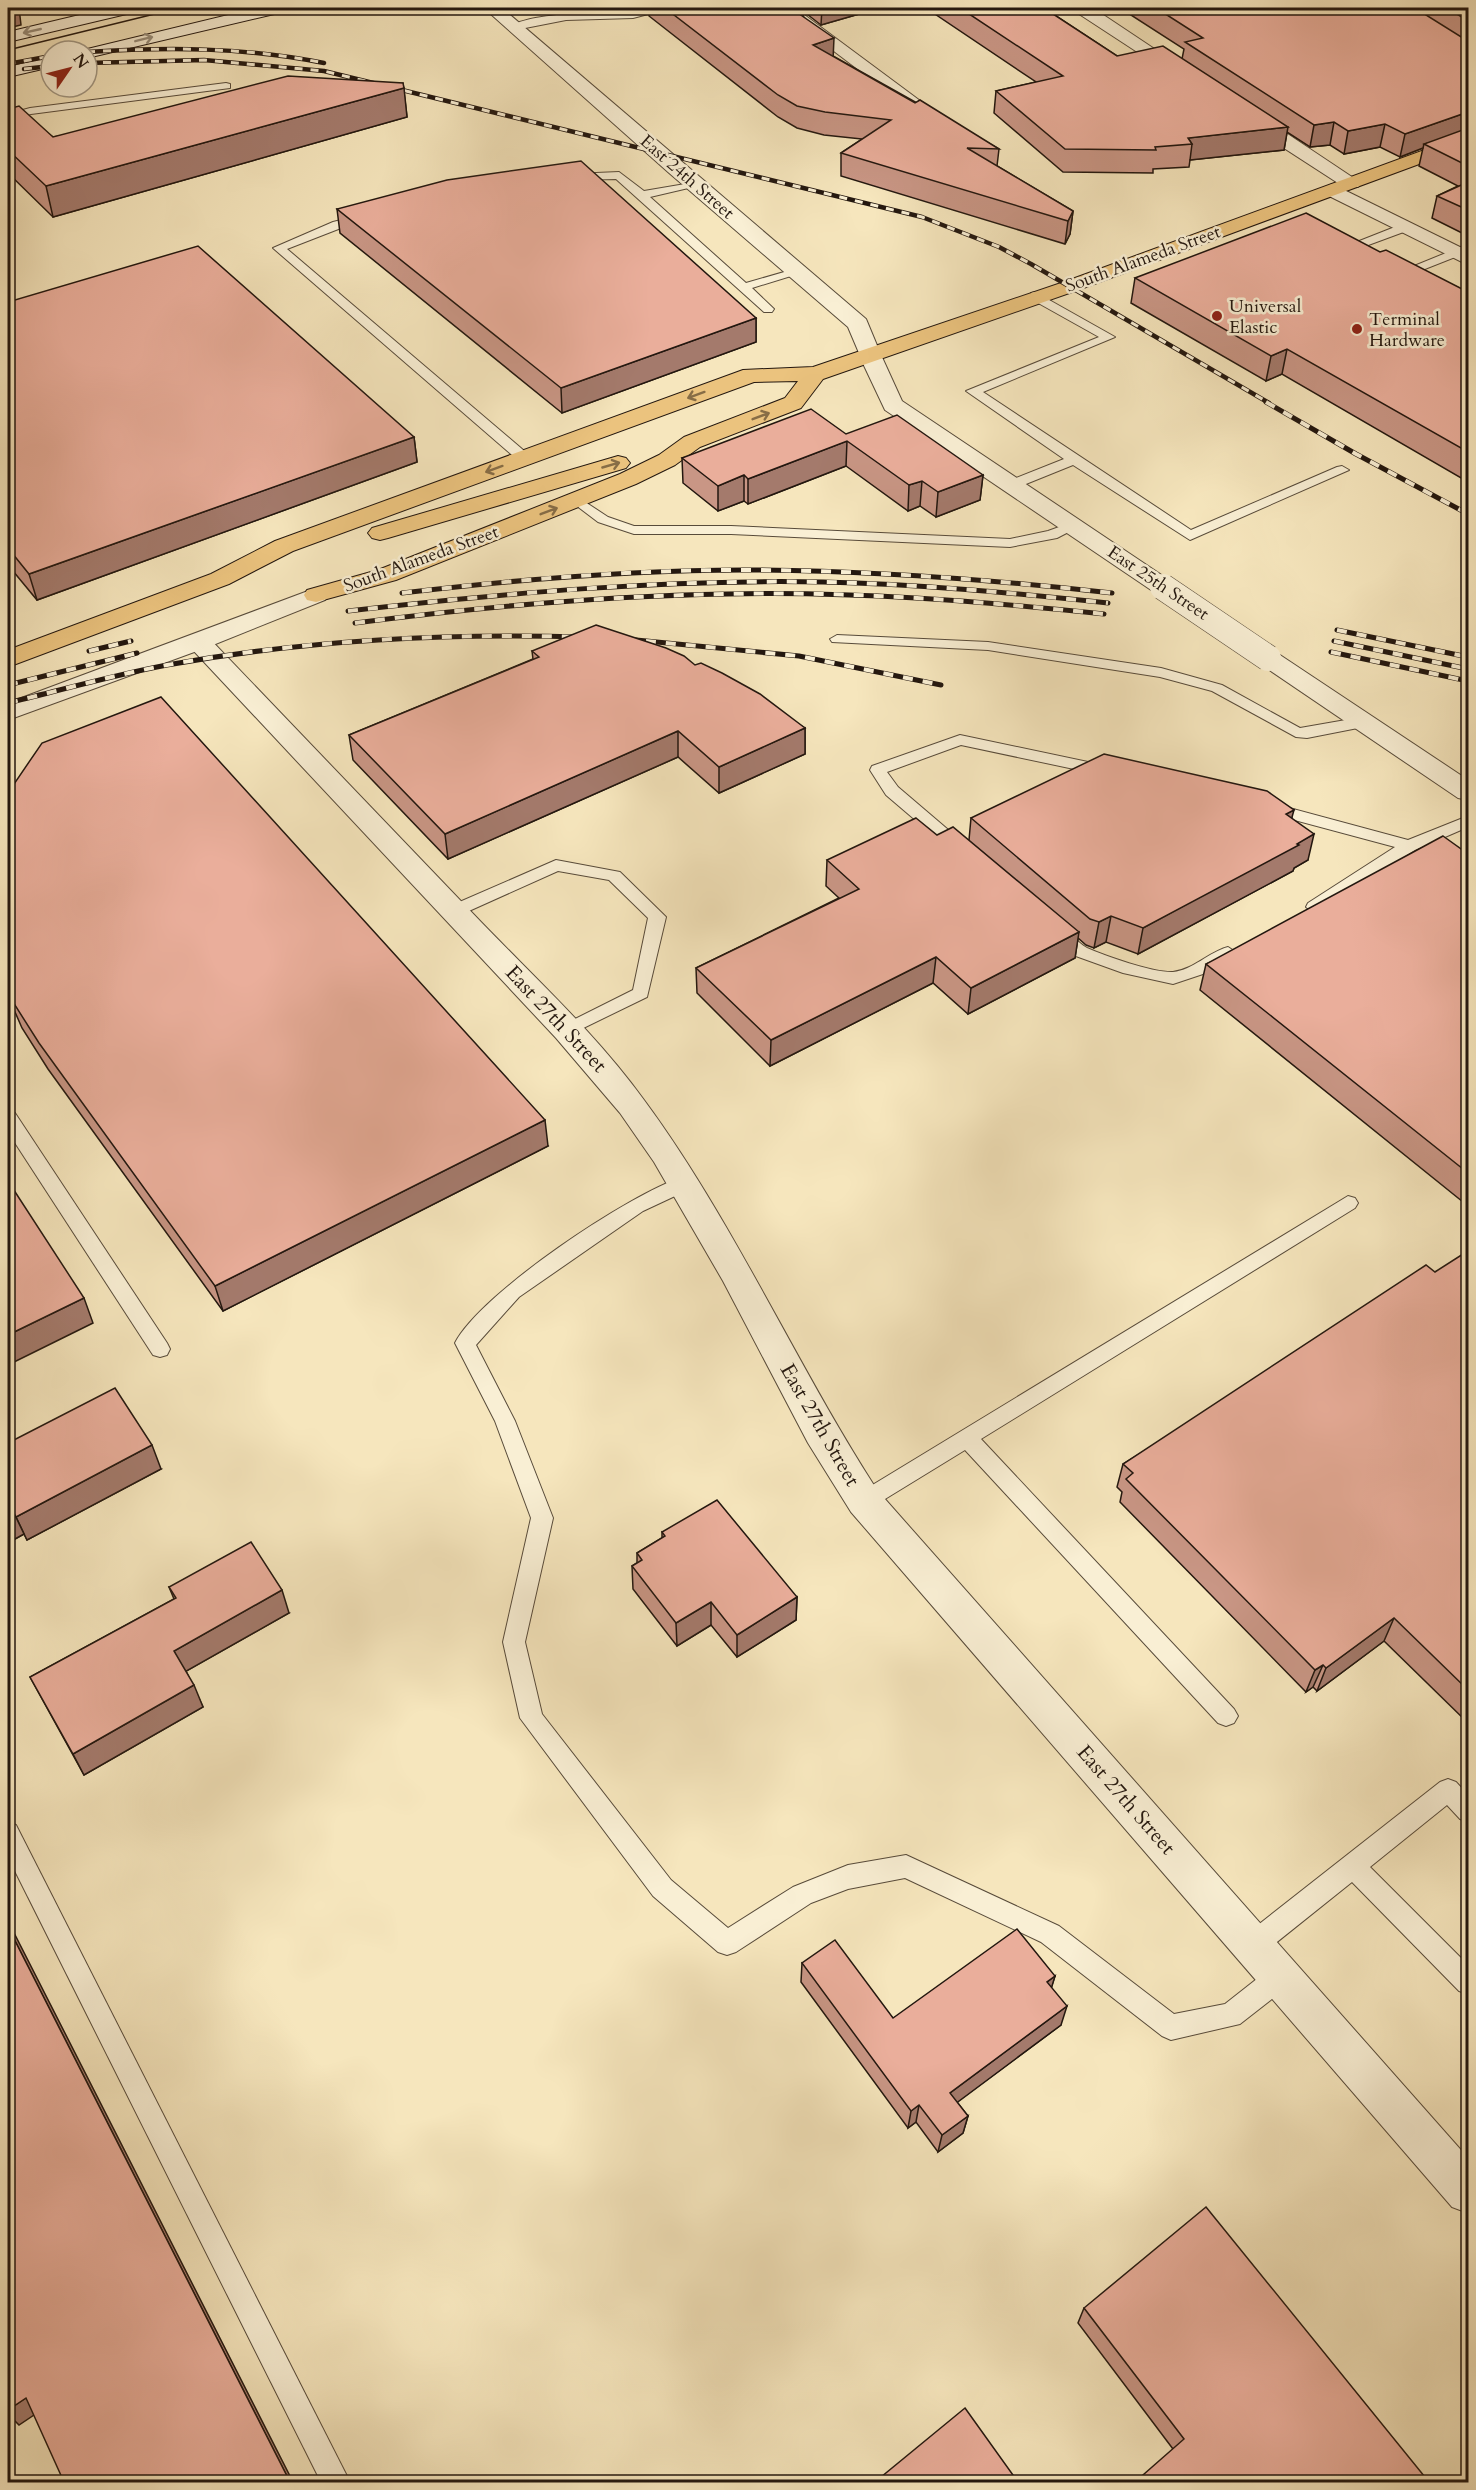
<svg xmlns="http://www.w3.org/2000/svg" width="1476" height="2490" font-family="Cardo,serif">
<rect width="100%" height="100%" fill="#f6e6bd"/>
<filter id="stains"><feTurbulence type="fractalNoise" baseFrequency=".00333" numOctaves="4"/><feColorMatrix values="0 0 0 0 .2 0 0 0 0 .09 0 0 0 0 .02 0 0 0 .5 -.17"/></filter>
<radialGradient id="worn" r=".72"><stop offset=".6" stop-color="#630" stop-opacity="0"/><stop offset="1" stop-color="#630" stop-opacity=".3"/></radialGradient>
<g fill="none" stroke-linecap="round" stroke-linejoin="round">
<g stroke="#584b3a" stroke-width="2">
<g id="service">
<path d="M654 8H671L633 18 566 20 515 30 510 27C532 10 621 14 654 8Z"/>
<path d="M226 83 230 84V88L31 114 8 120V114L30 108Z"/>
<path d="M619 172 644 191 697 182V186L650 197 746 283 798 268 804 272 752 288 774 309 772 312H764L616 179 573 180 567 177 573 174Z"/>
<path d="M365 214 369 216V220L341 228 287 249 529 455V461H519L273 248 333 222Z"/>
<path d="M1405 223 1411 227 1409 230 1344 254 1334 251Z"/>
<path d="M1468 244V252L1402 278 1392 275Z"/>
<path d="M1035 292 1115 337 983 392 1191 530 1337 467 1342 466 1349 470 1190 540 1073 465 1016 488H1006V482L1064 459 966 391 1099 337 1031 299V293Z"/>
<path d="M576 496 608 517 634 526H731L1010 539 1048 531 1073 522 1080 526 1057 538 1010 547 731 534H634L598 522 569 500Z"/>
<path d="M837 635 988 642 1161 668 1222 685 1300 728 1363 717 1371 722 1363 727 1307 738 1296 737 1212 691 1160 677 988 650 832 642 830 639Z"/>
<path d="M960 735 1107 766 1115 771 1107 776 961 745 887 772 898 787 966 845 968 849 960 854 954 853 886 795 870 770 872 766Z"/>
<path d="M1267 802 1408 840 1468 816V827L1415 850 1314 913 1306 907 1308 903 1395 847 1261 811 1259 807Z"/>
<path d="M556 860 620 872 666 917 647 997 567 1036 561 1034 558 1030 561 1026 633 990 648 918 609 880 558 871 460 915H448L446 911 448 907Z"/>
<path d="M1057 926C1069 930 1076 942 1087 948 1105 956 1154 973 1173 972 1193 970 1209 952 1228 947L1237 953 1234 957 1203 974 1173 984 1123 973 1073 955 1048 932Z"/>
<path d="M8 1111 15 1113 167 1343 170 1349 167 1355 160 1357 153 1355 8 1132Z"/>
<path d="M683 1177 690 1179 693 1184 690 1189 643 1211 519 1297 476 1345 515 1421 553 1518 525 1642 542 1714 671 1880 728 1928 793 1887 848 1865 906 1855 1059 1926 1174 2014 1225 2004 1272 1967 1281 1964 1290 1967 1294 1976 1290 1985 1240 2024 1171 2040 1162 2036 1041 1942 905 1878 848 1889 811 1903 736 1952 727 1955 718 1952 653 1896 520 1718 503 1642 531 1518 495 1421 455 1343C481 1293 629 1194 683 1177Z"/>
<path d="M1348 1196 1355 1198 1358 1203 1355 1208 981 1439 1234 1709 1238 1716 1234 1723 1226 1726 1218 1723 965 1450 872 1507 864 1510 856 1507 853 1501 856 1495Z"/>
<path d="M1448 1779 1456 1782 1468 1795V1822L1460 1819 1447 1805 1370 1867 1468 1965V1994L1459 1991 1352 1882 1262 1954 1253 1957 1244 1954 1241 1945 1244 1936 1440 1782Z"/>
<path d="M8 1822 16 1825 350 2482H321L8 1857Z"/>
</g>
</g>
<g stroke="#584b3a" stroke-width="2">
<g id="minor">
<path d="M484 8H502L866 319 881 355 878 360H862L848 327 668 172Z"/>
<path d="M777 8H795L954 126 952 130H938Z"/>
<path d="M1074 8H1093L1192 74 1189 78H1177L1076 12Z"/>
<path d="M1249 111 1256 113 1361 183 1358 187H1344L1242 121 1240 117Z"/>
<path d="M1332 184 1468 251V265L1325 194 1322 190Z"/>
<path d="M199 634 208 637C299 732 390 827 481 922 536 979 597 1035 644 1100 734 1222 795 1363 877 1490L1468 2158V2213L1452 2207 851 1512 808 1443 723 1281 654 1162 620 1113 556 1038 190 647 186 642 190 637Z"/>
</g>
</g>
<g stroke="#584b3a" stroke-width="2">
<g id="tertiary">
<path d="M870 349 878 350 881 355 902 401 1172 582 1175 587 1172 592 1163 594 1154 592 885 410 859 355 862 350Z"/>
<path d="M316 588 325 590 328 595 325 600 208 647 8 720V703Z"/>
<path d="M1268 650 1277 653 1468 780V800L1458 798 1259 663 1255 658 1259 653Z"/>
</g>
</g>
<g stroke="#23170f" stroke-width="2">
<g id="secondary">
<path d="M109 8H138L135 12 8 42V32Z"/>
<path d="M257 8H286L283 12 87 58V51H79Z"/>
<path d="M51 57V67L8 77V67Z"/>
</g>
</g>
<g stroke="#23170f" stroke-width="2">
<g id="primary">
<path d="M1468 134V146L1078 290 823 379 801 408 700 447 675 465 636 484 396 580 316 602 307 600 304 595 307 590 378 570 620 474 659 455 684 437 785 398 798 381 754 382 293 551 229 584 8 667V650L211 574 275 541 743 370 813 367 1064 282Z"/>
<path d="M618 456 626 458 630 463 626 468 388 538 380 540 372 538 368 533 372 528Z"/>
</g>
</g>
<use href="#service" fill="#f9efd4" fill-rule="evenodd"/>
<use href="#minor" fill="#f9efd4" fill-rule="evenodd"/>
<use href="#tertiary" fill="#f9efd4" fill-rule="evenodd"/>
<use href="#secondary" fill="#f9efd4" fill-rule="evenodd"/>
<use href="#primary" fill="#ebc37e" fill-rule="evenodd"/>
<path stroke="#23170f" stroke-width="1.5" d="M8 50 179 8"/>
<g stroke="#23170f" stroke-width="4.5">
<g id="rail-far1">
<path d="M87 52C167 47 245 47 324 63"/>
<path d="M87 63 204 60 324 71 922 217 999 247 1031 264 1269 403"/>
<path d="M8 64 51 56"/>
<path d="M24 69 51 66"/>
</g>
</g>
<g stroke="#23170f" stroke-width="5">
<g id="rail">
<path d="M1266 402 1356 454 1468 514"/>
<path d="M402 593C521 579 640 569 759 570 878 571 995 580 1112 593"/>
<path d="M348 611C506 593 664 579 823 582 919 584 1013 593 1108 603"/>
<path d="M355 623C479 607 602 596 727 594 853 591 979 601 1104 614"/>
<path d="M1337 630 1468 657"/>
<path d="M626 639 799 656 941 685"/>
<path d="M1334 641 1468 669"/>
<path d="M89 651 131 641"/>
<path d="M1331 652 1468 681"/>
<path d="M8 685 137 653"/>
<path d="M8 703C61 690 114 675 167 665 305 640 444 633 584 637"/>
</g>
</g>
<use href="#rail-far1" stroke="#f9efd4" stroke-width="3" stroke-dasharray="8" stroke-linecap="butt"/>
<use href="#rail" stroke="#f9efd4" stroke-width="4" stroke-dasharray="10" stroke-linecap="butt"/>
<g stroke="#584b3a" stroke-width="27" stroke-linecap="butt">
<path id="tertiary-bridge" d="M1163 587 1268 658"/>
</g>
<use href="#tertiary-bridge" stroke="#f9efd4" stroke-width="26"/>
</g>
<g fill="#c99685" stroke="#23170f" stroke-width="1.5">
<path d="M649 8H880L821 25 803 11V16L833 56 999 149 997 166 1073 211 1070 234 1065 244 841 176V153L862 139 824 135 797 128 778 117 649 16Z"/>
<path d="M926 8H1044L1117 56 1182 59 1184 49 1120 8H1468V236L1432 218 1437 196 1458 186 1419 166 1423 148 1400 157 1380 147 1344 154 1330 145 1310 147 1287 132 1284 150 1190 160 1189 167 1153 169V173L1063 172 994 113 996 91 1036 82Z"/>
<path d="M403 83 407 117 53 217 8 173V109L53 137Z"/>
<path d="M337 209 756 318V342L562 413 340 233Z"/>
<path d="M1380 252 1468 292V482L1282 374 1266 381 1131 303 1135 278Z"/>
<path d="M8 302 414 437 417 462 37 600 8 565Z"/>
<path d="M846 434 983 475 980 500 936 517 920 506 908 511 846 466 748 504 744 501 718 511 683 483 682 458Z"/>
<path d="M532 651 695 665 805 728V754L719 793 678 757 448 859 353 760 349 735 533 659Z"/>
<path d="M8 799 548 1146 223 1311 48 1069 22 1028 8 996Z"/>
<path d="M971 818H1292L1308 860 1294 868 1293 871 1138 954 1106 942 1094 948 1086 945 1078 938 1075 958 968 1014 933 983 770 1066 697 993 696 968 839 898 826 886 827 860 937 835 969 840Z"/>
<path d="M1468 854V1206L1200 990 1206 964Z"/>
<path d="M1468 1259V1723L1384 1641 1317 1691 1313 1687 1306 1692 1120 1502 1122 1492 1117 1487 1123 1464 1435 1272Z"/>
<path d="M8 1443 161 1469 27 1540 24 1534 8 1543Z"/>
<path d="M662 1532 797 1597 796 1620 737 1657 711 1625 677 1646 633 1589 632 1566 637 1563V1553L662 1538Z"/>
<path d="M169 1587 289 1613 186 1671 203 1707 84 1775 30 1677 174 1599Z"/>
<path d="M802 1963 893 2018 1055 1976 1051 1988 1061 2025 957 2102 968 2116 963 2133 938 2152 916 2122 908 2128 801 1982Z"/>
<path d="M1084 2308 1429 2482 1173 2449 1078 2323Z"/>
</g>
<g fill="#a47a6c" stroke="#23170f" stroke-width="1.5">
<path d="M8 8H19L21 25 8 28Z"/>
<path d="M803 8 802 30 795 11Z"/>
<path d="M822 8H880L821 25Z"/>
<path d="M834 38 833 60 813 45Z"/>
<path d="M404 88 407 117 53 217 46 186Z"/>
<path d="M1468 112V132L1424 144 1423 148 1400 157 1405 134Z"/>
<path d="M1334 122 1330 145 1310 147 1314 125Z"/>
<path d="M1385 124 1380 147 1344 154 1348 131Z"/>
<path d="M1288 127 1284 150 1190 160 1192 144 1188 138Z"/>
<path d="M1073 211 1070 234 1065 244 1068 221Z"/>
<path d="M756 318V342L562 413 561 388Z"/>
<path d="M1287 349 1282 374 1266 381 1271 356Z"/>
<path d="M414 437 417 462 37 600 29 574Z"/>
<path d="M847 441 846 466 748 504V479Z"/>
<path d="M744 475V501L718 511V486Z"/>
<path d="M983 475 980 500 936 517 938 492Z"/>
<path d="M922 481 920 506 908 511 909 485Z"/>
<path d="M805 728V754L719 793V767Z"/>
<path d="M678 731V757L448 859 445 834Z"/>
<path d="M1294 810 1287 835 1286 814Z"/>
<path d="M1314 834 1308 860 1294 868 1293 871 1138 954 1143 928Z"/>
<path d="M1111 916 1106 942 1094 948 1099 922Z"/>
<path d="M1079 932 1075 958 968 1014 971 988Z"/>
<path d="M936 957 933 983 770 1066 771 1040Z"/>
<path d="M545 1120 548 1146 223 1311 215 1286Z"/>
<path d="M84 1298 93 1323 8 1365V1335Z"/>
<path d="M152 1445 161 1469 27 1540 16 1517Z"/>
<path d="M13 1511 24 1534 8 1543V1514Z"/>
<path d="M282 1590 289 1613 183 1673 174 1651Z"/>
<path d="M797 1597 796 1620 737 1657V1635Z"/>
<path d="M711 1602V1625L677 1646 676 1623Z"/>
<path d="M1394 1618 1384 1641 1317 1691 1326 1668Z"/>
<path d="M1323 1665 1313 1687 1306 1692 1315 1670Z"/>
<path d="M194 1685 203 1707 84 1775 73 1754Z"/>
<path d="M8 1921 293 2482H290L8 1927Z"/>
<path d="M1055 1976 1049 1996 1047 1982Z"/>
<path d="M1067 2006 1061 2025 947 2110 950 2093Z"/>
<path d="M919 2105 916 2122 908 2128 911 2111Z"/>
<path d="M968 2116 963 2133 938 2152 942 2135Z"/>
<path d="M26 2398 40 2411 19 2425 8 2414V2410Z"/>
</g>
<g fill="#eaae9b" stroke="#23170f" stroke-width="1.5">
<path d="M665 8H803L795 11 834 38 813 45 915 103 920 100 999 149 967 148 1073 211 1068 221 841 153 891 120 825 112 797 106 778 95Z"/>
<path d="M960 8H1044L1117 56 1163 46 1288 127 1188 138 1192 144 1155 147 1156 150 1065 149 996 91 1063 76Z"/>
<path d="M1156 8H1415L1466 40H1468V112L1405 134 1385 124 1348 131 1334 122 1314 125 1185 42 1203 38Z"/>
<path d="M1447 8H1468V21Z"/>
<path d="M288 76 403 83 404 88 46 186 8 150V109L19 106 53 137Z"/>
<path d="M1468 128V166L1424 144Z"/>
<path d="M581 161 756 318 561 388 337 209 447 180Z"/>
<path d="M1468 182V210L1437 196Z"/>
<path d="M1306 213 1380 252 1386 250 1468 292V452L1287 349 1271 356 1135 278Z"/>
<path d="M198 246 414 437 29 574 8 548V302Z"/>
<path d="M811 409 846 434 897 415 983 475 938 492 922 481 909 485 847 441 748 479 744 475 718 486 682 458Z"/>
<path d="M596 625 666 648 684 656 695 665 701 663 722 673 760 694 805 728 719 767 678 731 445 834 349 735 539 657 532 651Z"/>
<path d="M161 697 545 1120 215 1286 39 1043 13 1002 8 991V799L14 784 42 743Z"/>
<path d="M1104 754 1267 791 1294 810 1286 814 1314 834 1297 844 1299 845 1143 928 1111 916 1099 922 1090 919 971 818Z"/>
<path d="M916 818 937 835 953 827 1079 932 971 988 936 957 771 1040 696 968 859 889 827 860Z"/>
<path d="M1443 836 1468 854V1173L1206 964Z"/>
<path d="M8 1181 84 1298 8 1335Z"/>
<path d="M1463 1254 1468 1259V1690L1394 1618 1326 1668 1323 1665 1315 1670 1126 1479 1133 1473 1123 1464 1426 1265 1435 1272Z"/>
<path d="M115 1388 152 1445 16 1517 13 1511 8 1514V1443Z"/>
<path d="M717 1500 797 1597 737 1635 711 1602 676 1623 632 1566 642 1560 637 1553 665 1536 662 1532Z"/>
<path d="M251 1542 282 1590 174 1651 194 1685 73 1754 30 1677 176 1598 169 1587Z"/>
<path d="M8 1927 290 2482H64L26 2398 8 2410Z"/>
<path d="M1017 1929 1055 1976 1047 1982 1067 2006 950 2093 968 2116 942 2135 919 2105 911 2111 802 1963 835 1940 893 2018Z"/>
<path d="M1206 2207 1429 2482H1135L1184 2439 1084 2308Z"/>
<path d="M965 2408 1018 2482H875Z"/>
</g>
<defs><path id="oneway-shaft" d="M-6 0H5M1.5-3L5.5 0L1.5 3" fill="none" stroke-width="1.6" stroke-linecap="round" stroke-linejoin="round" transform="scale(1.5)"/></defs>
<g stroke="#998e7b">
<use href="#oneway-shaft" transform="translate(32 31) rotate(167)"/>
<use href="#oneway-shaft" transform="translate(144 39) rotate(-14)"/>
</g>
<g stroke="#876d46">
<use href="#oneway-shaft" transform="translate(696 395) rotate(160)"/>
<use href="#oneway-shaft" transform="translate(761 416) rotate(-21)"/>
<use href="#oneway-shaft" transform="translate(611 465) rotate(-16)"/>
<use href="#oneway-shaft" transform="translate(494 469) rotate(160)"/>
<use href="#oneway-shaft" transform="translate(549 511) rotate(-21)"/>
</g>
<g fill="#8f2418" stroke="#f9efd4" stroke-width="2">
<circle cx="1217" cy="316" r="6"/>
<circle cx="1357" cy="329" r="6"/>
</g>
<g text-anchor="middle" dominant-baseline="central" stroke-width="5" stroke-linejoin="round" paint-order="stroke">
<g font-size="18" fill="#23170f" stroke="#f9efd4">
<text transform="translate(687 177) rotate(41)">East 24th Street</text>
<text transform="translate(1143 259) rotate(-20)">South Alameda Street</text>
<text transform="translate(421 559) rotate(-20)">South Alameda Street</text>
<text transform="translate(1158 583) rotate(34)">East 25th Street</text>
</g>
<g font-size="18" fill="#23170f" stroke="#f9efd4" text-anchor="start">
<text x="1229" y="306">Universal<tspan x="1229" dy="21">Elastic</tspan></text>
<text x="1369" y="319">Terminal<tspan x="1369" dy="21">Hardware</tspan></text>
</g>
<g font-size="21" fill="#23170f" stroke="#f9efd4">
<text transform="translate(556 1019) rotate(47)">East 27th Street</text>
<text transform="translate(820 1425) rotate(60)">East 27th Street</text>
<text transform="translate(1126 1800) rotate(49)">East 27th Street</text>
</g>
</g>
<rect width="1476" height="2490" fill="none" stroke="#f6e6bd" stroke-width="30"/>
<rect x="9" y="9" width="1458" height="2472" fill="none" stroke="#23170f" stroke-width="3"/>
<rect x="15" y="15" width="1446" height="2460" fill="none" stroke="#23170f" stroke-width="1.5"/>
<g transform="translate(69 69) rotate(55)"><circle r="28" fill="#f9efd4" stroke="#a39985" stroke-width="1.5"/>
<path d="M0-4.5L10 22L0 15L-10 22Z" fill="#8f2418"/>
<text y="-9" font-size="16" font-weight="bold" text-anchor="middle" fill="#23170f">N</text>
</g>
<rect width="100%" height="100%" filter="url(#stains)"/>
<rect width="100%" height="100%" fill="url(#worn)"/>
</svg>
